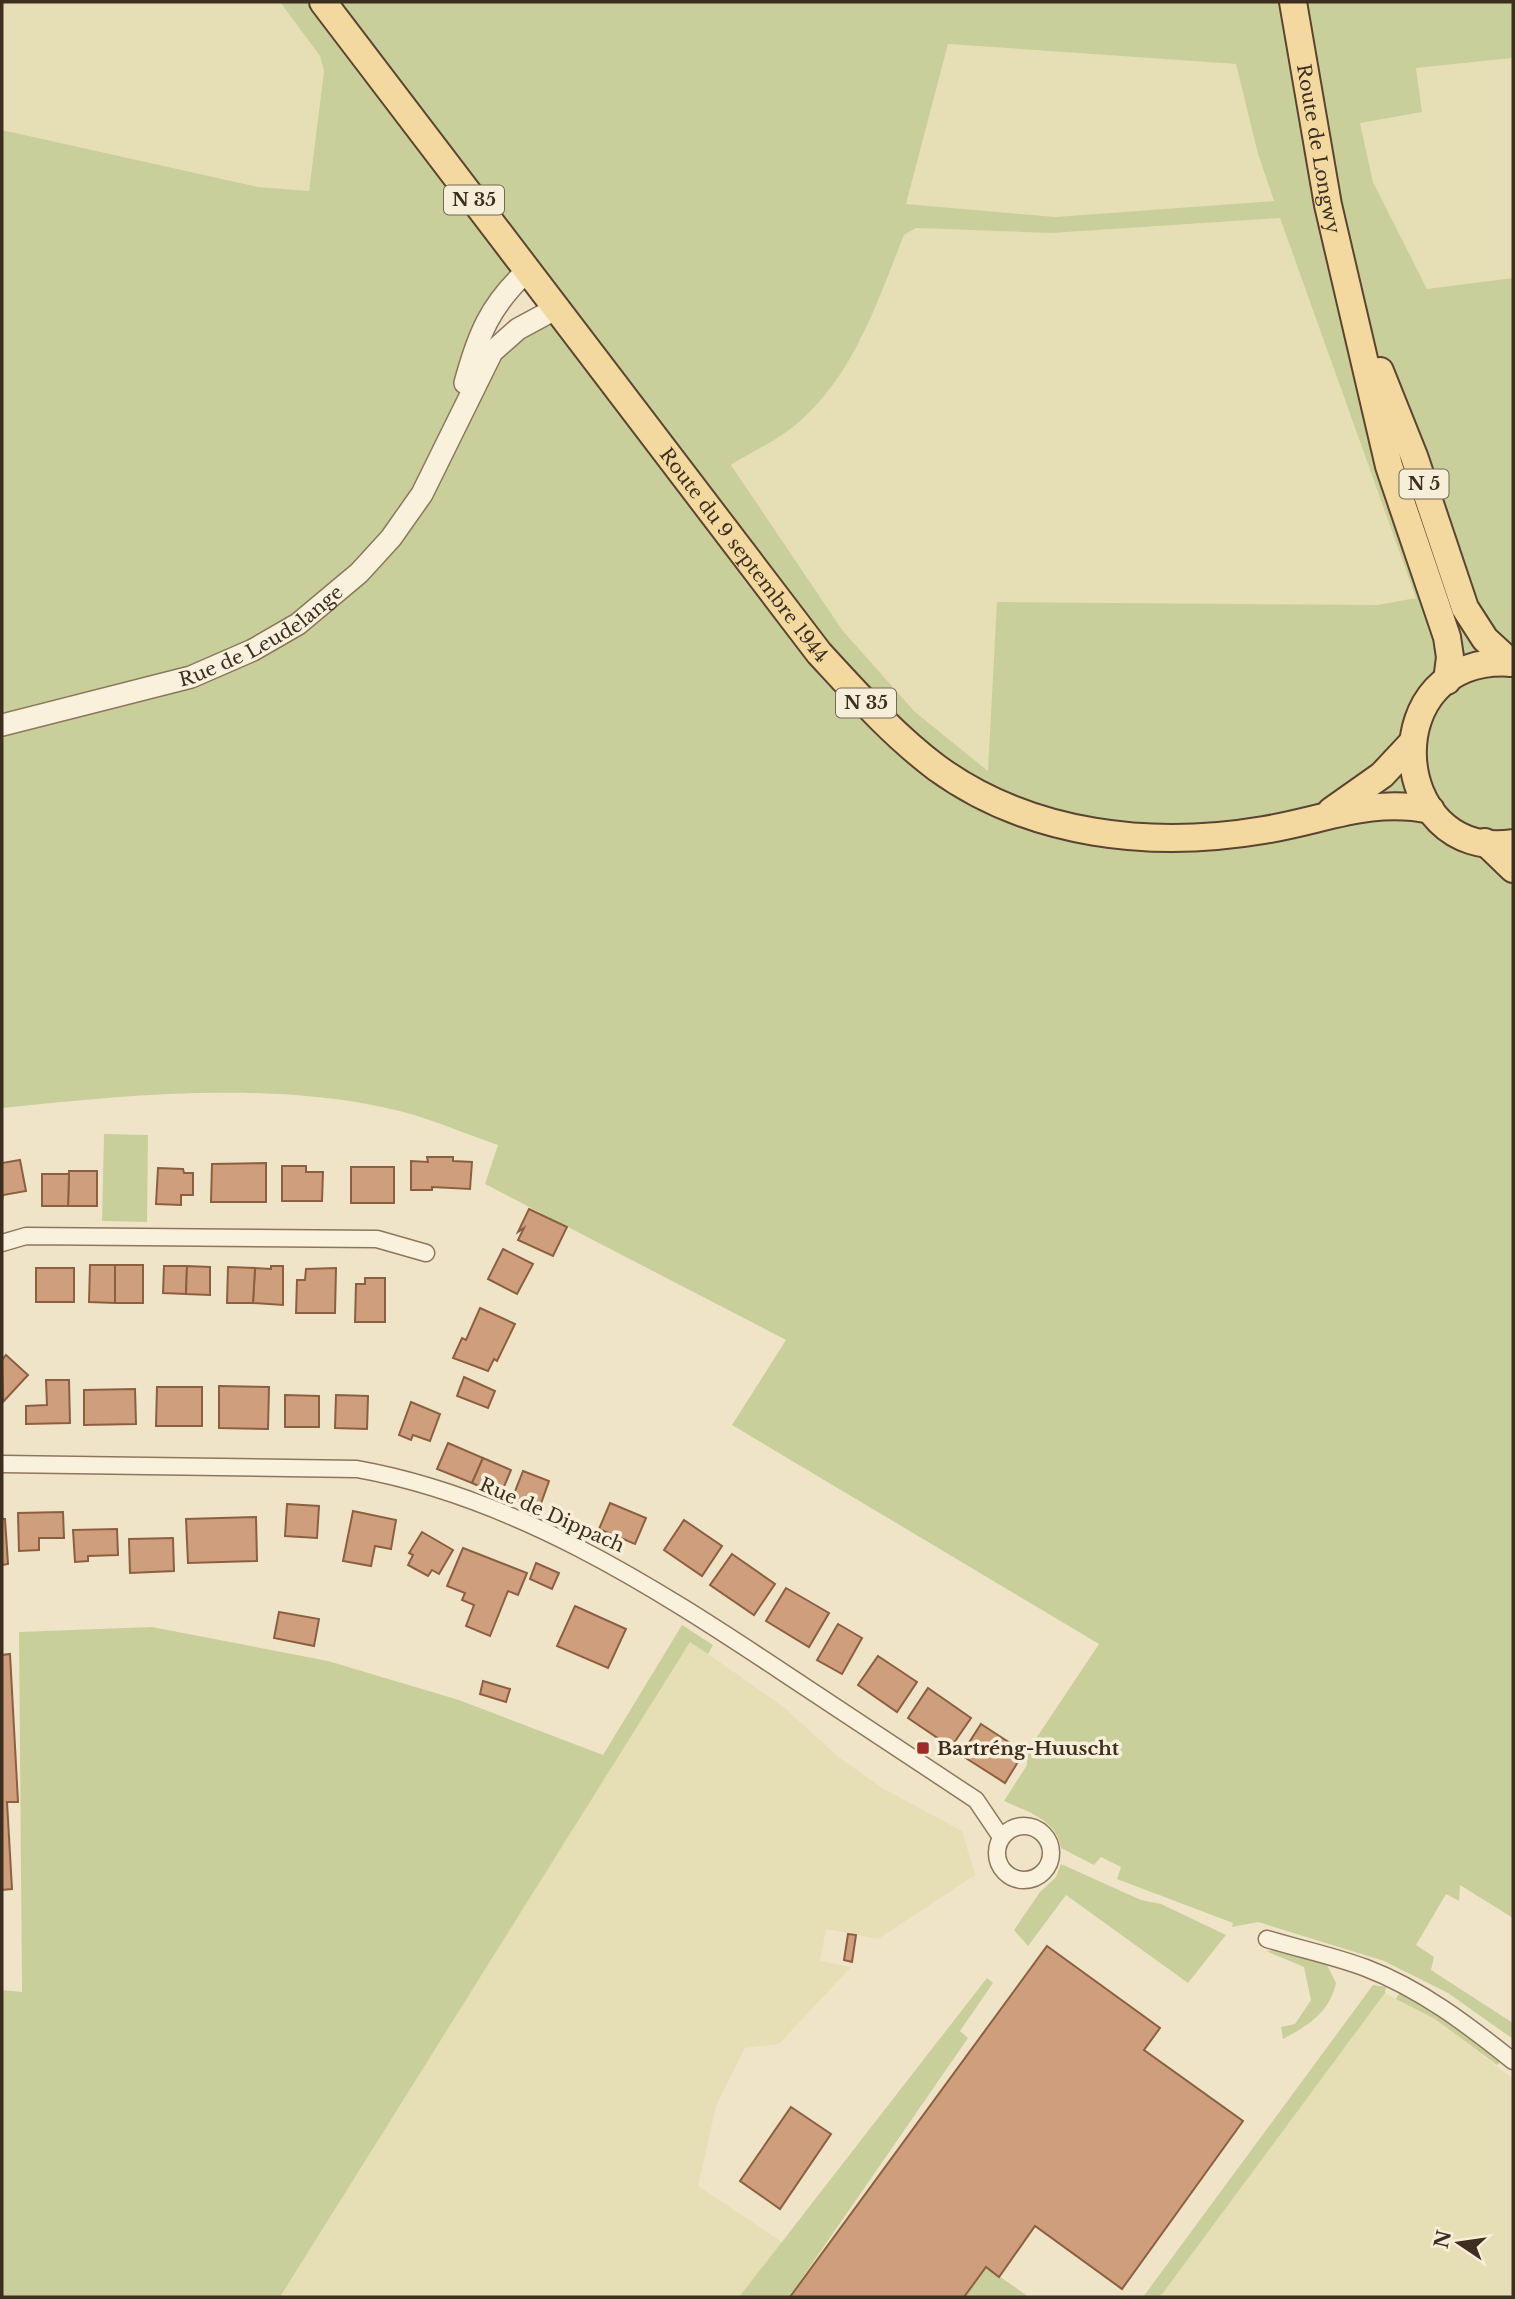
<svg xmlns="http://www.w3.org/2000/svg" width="1515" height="2299" font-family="'Libre Baskerville',serif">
<rect width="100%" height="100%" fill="#f0e4c8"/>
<g fill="#e6deb5">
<path d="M2 2H280L320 56 324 71 309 191 258 187 2 130Z"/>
<path d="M948 44 1236 64 1258 154 1274 202 1055 217 906 204Z"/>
<path d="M1513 58V278L1427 290 1373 182 1360 122 1422 112 1416 68Z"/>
<path d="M1280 218 1417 598 1377 605 988 771 915 712 843 631 731 465 797 424 862 338 904 235 917 228 1052 233Z"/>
<path d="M690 1641 786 1709 837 1756 882 1788 962 1831 975 1875 878 1939 826 1929 820 1961 851 1967 779 2044 745 2048 716 2106 698 2186 782 2242 739 2297H280Z"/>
<path d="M1385 1993 1435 2019 1513 2079V2297H1160Z"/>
</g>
<g fill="#c9cf9b" fill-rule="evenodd">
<path d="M280 2H1513V58L1416 68 1422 112 1360 123 1373 182 1427 289 1513 278V1918L1460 1885 1459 1901 1446 1894 1416 1945 1434 1957 1431 1970 1513 2023V2039L1448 1993 1384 1961 1258 1922 1232 1927 1233 1923 1117 1879 1121 1867 1101 1857 1094 1865 1061 1848C1056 1819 1028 1812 1004 1801L1027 1765V1752L1099 1644 732 1425 786 1340 485 1184 498 1145C463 1133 427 1117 391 1109 268 1081 127 1095 2 1108V130L258 187 309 191 324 71 320 56ZM948 44 1236 64 1258 154 1274 201 1055 217 906 204ZM1280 218 1416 598 1377 605 997 602 988 771 915 712 843 631 731 465C753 451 780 439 799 422 855 373 877 302 904 235L916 228 1052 233ZM527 271 555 309 466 377Z"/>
<path d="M104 1134 148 1135 147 1222 102 1221Z"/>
<path d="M682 1625 713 1645 708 1654 690 1642 280 2297H2V1990L22 1992 19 1632 152 1627 328 1661 459 1700 603 1755Z"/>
<path d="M1061 1864 1141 1900 1161 1904 1226 1935 1188 1983 1066 1895 1028 1946 1014 1930 1040 1892 1056 1877Z"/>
<path d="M1276 1950 1327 1965 1336 1983C1330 2012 1308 2026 1283 2039L1281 2027 1295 2024 1311 2000 1304 1967 1266 1951Z"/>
<path d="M987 1978 993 1983 960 2031 968 2038 789 2297H739Z"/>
<path d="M1373 1985 1386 1987 1385 1993 1160 2297H1143Z"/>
<path d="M1400 1992 1438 2014 1501 2061 1497 2065 1435 2019 1396 1999Z"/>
<path d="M986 2267 1029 2297H964Z"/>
</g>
<g fill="#cf9f7d" stroke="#8d5f41" stroke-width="2">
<path d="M427 1157H453V1161L472 1162 470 1189 432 1187V1190H411V1161L428 1162Z"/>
<path d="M20 1160 26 1191 3 1195 2 1200V1163Z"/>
<path d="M266 1163V1202H211L212 1164Z"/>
<path d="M282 1166H306V1172H323L322 1201H282Z"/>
<rect x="351" y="1167" width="43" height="36"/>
<path d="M158 1168 183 1169 184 1173H193V1195H181V1205L156 1204Z"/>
<path d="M69 1171H97V1206H68Z"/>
<path d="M42 1174H69L68 1206H42Z"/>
<path d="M529 1209 567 1227 553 1256 518 1240 524 1228 518 1232Z"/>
<path d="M503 1249 533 1264 517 1294 488 1279Z"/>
<path d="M90 1265H115V1303L89 1302Z"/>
<rect x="115" y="1265" width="28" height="38"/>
<path d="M164 1266H187L186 1294 163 1293Z"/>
<path d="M187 1266 210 1267V1295L186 1294Z"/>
<path d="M271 1266H283V1305L253 1303 255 1268 271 1269Z"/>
<path d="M228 1267 255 1268 253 1303H227Z"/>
<rect x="36" y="1268" width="38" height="34"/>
<path d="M336 1268 335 1313H296L297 1280H305L306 1269Z"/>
<path d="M365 1278H385V1322H355L356 1284H365Z"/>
<path d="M480 1308 515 1324 497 1361 494 1359 488 1371 453 1358 462 1338 466 1340Z"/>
<path d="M6 1355 28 1375 3 1402 2 1360Z"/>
<path d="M464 1377 495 1391 488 1408 457 1396Z"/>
<path d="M46 1380H69L70 1423 26 1424V1406L47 1405Z"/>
<path d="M219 1386 269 1387 268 1429 219 1428Z"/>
<path d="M157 1387H202V1426H156Z"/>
<path d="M135 1389 136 1424 84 1425V1390Z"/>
<path d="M285 1395 319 1396V1427H285Z"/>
<path d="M336 1395 368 1396 367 1429 335 1428Z"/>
<path d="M411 1402 440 1414 430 1441 413 1435 411 1440 399 1435Z"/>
<path d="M448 1443 483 1458 472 1483 437 1469Z"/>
<path d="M483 1458 511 1470 500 1496 472 1483Z"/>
<path d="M523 1471 549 1481 539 1509 512 1499Z"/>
<path d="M610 1503 646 1518 635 1544 599 1529Z"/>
<path d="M287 1504 319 1506 317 1538 285 1536Z"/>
<path d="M353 1511 396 1520 391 1549 375 1546 371 1566 343 1561Z"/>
<path d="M63 1512 64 1538H39V1550L19 1551 18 1513Z"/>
<path d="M256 1517 257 1561 188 1563 186 1519Z"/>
<path d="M2 1519H5L8 1564 2 1565Z"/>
<path d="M684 1520 722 1546 702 1576 664 1550Z"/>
<path d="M117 1529 118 1555 88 1556V1561L75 1562 73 1530Z"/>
<path d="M422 1532 453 1550 439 1574 432 1570 428 1576 408 1565 413 1555 409 1553Z"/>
<path d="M173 1538 174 1571 130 1573 129 1539Z"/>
<path d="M463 1548 527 1573 518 1595 508 1591 490 1636 466 1626 474 1605 462 1600 465 1593 447 1586Z"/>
<path d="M732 1554 775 1584 754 1615 710 1585Z"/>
<path d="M536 1563 559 1573 552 1589 530 1579Z"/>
<path d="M786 1588 829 1613 809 1647 766 1621Z"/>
<path d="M575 1606 626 1629 608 1668 557 1646Z"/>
<path d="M279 1612 319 1619 314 1646 274 1638Z"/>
<path d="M838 1624 862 1638 842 1674 817 1660Z"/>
<path d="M10 1654 18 1802H7L12 1889 2 1890V1655Z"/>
<path d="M878 1656 917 1682 897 1712 858 1685Z"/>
<path d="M483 1681 510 1689 506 1702 480 1694Z"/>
<path d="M928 1688 971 1718 951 1747 908 1718Z"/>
<path d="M981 1724 1024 1752 1005 1783 961 1755Z"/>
<path d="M848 1934 856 1935 852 1962 844 1960Z"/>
<path d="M1047 1946 1160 2028 1144 2050 1243 2121 1122 2289 1035 2226 999 2277 986 2267 964 2297H790Z"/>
<path d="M791 2107 831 2134 780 2209 740 2181Z"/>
</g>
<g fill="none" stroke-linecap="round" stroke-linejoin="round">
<g stroke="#8d765c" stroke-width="19">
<g id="minor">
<path d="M2 1243 26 1236 377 1239 426 1253"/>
<path d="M2 1464 357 1469C513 1497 650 1584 781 1671 846 1714 911 1757 976 1800L1001 1837"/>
<circle cx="1024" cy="1853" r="27"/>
<path d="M1267 1939C1300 1949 1334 1956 1366 1968 1421 1989 1468 2025 1513 2061"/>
</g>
</g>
<g stroke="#8d765c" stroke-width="24">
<g id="tertiary">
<path d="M465 383C478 335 490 305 527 271"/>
<path id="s1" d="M2 725 191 677 253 650 298 624 359 573 391 538 422 494 492 352 518 329 555 309"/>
</g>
</g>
<g stroke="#5b4430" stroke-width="30">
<g id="primary">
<path id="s2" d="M323 2 819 653C856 693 893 735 937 768 1031 836 1152 849 1264 830 1322 821 1370 797 1431 810"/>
<path id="s3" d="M1293 2 1328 205 1389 466 1447 637 1450 657 1447 681"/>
<path d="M1380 371 1414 456 1465 608 1485 639 1511 663"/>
<path d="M1513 663C1373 652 1386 862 1513 843"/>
<path d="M1331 811 1382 775 1411 744"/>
<path d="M1485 842 1513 869"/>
</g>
</g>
<use href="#minor" stroke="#faf1dc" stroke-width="16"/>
<use href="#tertiary" stroke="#faf1dc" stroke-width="21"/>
<use href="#primary" stroke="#f3d9a0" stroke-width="26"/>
</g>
<rect fill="#9e2a2b" stroke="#f7eed8" stroke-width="2.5" x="916" y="1741" width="14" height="14" rx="3.5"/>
<g text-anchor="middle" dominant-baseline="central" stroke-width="7" stroke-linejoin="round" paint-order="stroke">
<g fill="#f7eed8" stroke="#756857" stroke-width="2">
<rect x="444" y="185.5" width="60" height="29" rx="5"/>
<rect x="1399.5" y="469.5" width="49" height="29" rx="5"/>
<rect x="836" y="688.5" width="60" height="29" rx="5"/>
</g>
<g font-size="18" font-weight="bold" fill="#3d2e20">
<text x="474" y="200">N 35</text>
<text x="1424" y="484">N 5</text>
<text x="866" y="703">N 35</text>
</g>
<g font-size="19" fill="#3d2e20" stroke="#f7eed8">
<text stroke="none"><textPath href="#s3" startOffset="149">Route de Longwy</textPath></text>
<text stroke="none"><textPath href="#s2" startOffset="695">Route du 9 septembre 1944</textPath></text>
<text stroke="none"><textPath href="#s1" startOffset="276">Rue de Leudelange</textPath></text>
<text transform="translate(552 1515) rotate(24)">Rue de Dippach</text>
</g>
<g font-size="19" font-weight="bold" fill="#3d2e20" stroke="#f7eed8" text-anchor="start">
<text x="937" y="1748">Bartréng-Huuscht</text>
</g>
</g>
<rect width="1515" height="2299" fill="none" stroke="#3d2e20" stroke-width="7"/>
<g transform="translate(1459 2243) rotate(283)" stroke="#f7eed8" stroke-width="5" paint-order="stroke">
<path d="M0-5L12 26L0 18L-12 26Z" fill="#3d2e20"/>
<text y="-10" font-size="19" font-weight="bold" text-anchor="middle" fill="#3d2e20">N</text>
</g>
</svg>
